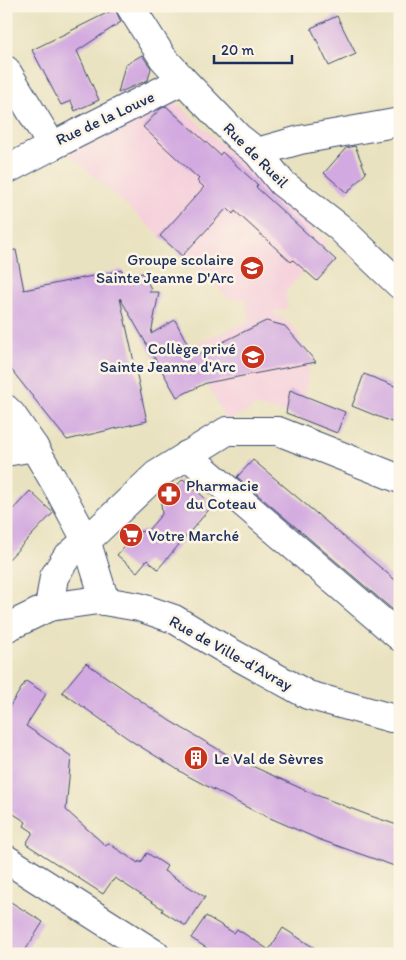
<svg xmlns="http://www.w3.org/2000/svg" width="406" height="960" font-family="Itim,sans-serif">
<rect width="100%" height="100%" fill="#fcf5e5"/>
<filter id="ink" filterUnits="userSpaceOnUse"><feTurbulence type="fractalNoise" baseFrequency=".02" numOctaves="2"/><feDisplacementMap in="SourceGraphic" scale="10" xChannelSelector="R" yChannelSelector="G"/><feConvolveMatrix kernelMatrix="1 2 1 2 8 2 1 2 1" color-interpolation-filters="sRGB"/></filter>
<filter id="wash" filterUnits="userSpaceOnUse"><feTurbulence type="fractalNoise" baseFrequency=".0096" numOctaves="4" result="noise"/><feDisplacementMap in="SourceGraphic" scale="20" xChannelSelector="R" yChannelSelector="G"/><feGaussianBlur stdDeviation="1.12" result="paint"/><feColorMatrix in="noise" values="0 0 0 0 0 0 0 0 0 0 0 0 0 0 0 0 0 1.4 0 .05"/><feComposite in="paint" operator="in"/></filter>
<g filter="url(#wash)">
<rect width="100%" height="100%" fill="#e9e2c0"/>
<path fill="#f5cfdb" d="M172 99 328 243 285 293 288 308 272 313 278 317H281L297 330 300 343 311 357 301 418 286 413 257 406 226 421 189 347 251 320 247 310 246 299H230L67 152Z"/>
<g id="blocks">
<g fill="#d2a9e0">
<path d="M115 9 121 22 77 51 99 100 75 111 71 101 61 105 32 50Z"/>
<path d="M337 16 356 54 329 66 311 28Z"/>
<path d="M142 55 151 68 148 80 118 93 125 65Z"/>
<path d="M166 106 220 155 222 152 258 185 256 187 336 260 317 281 293 260 291 262 235 211 233 214 227 208 182 256 160 236 204 187 197 181 199 179 143 127 160 109Z"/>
<path d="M355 146 366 173 347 193 324 173 346 148Z"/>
<path d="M16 250 24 290 122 270 124 277 143 273 151 289 149 292H159L151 334 175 320 194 356 266 321 285 326 316 362 206 383 177 397 120 298 147 421 67 440 6 363V251Z"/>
<path d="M364 374 400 388V407L394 423 352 406Z"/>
<path d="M290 390 345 412 337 433 286 413Z"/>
<path d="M253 460 400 584V616L237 477Z"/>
<path d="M183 479 213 505 158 569 147 560 137 572 117 555 136 533 148 530 162 514 161 503Z"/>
<path d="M30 491 53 513 6 562V517Z"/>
<path d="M86 663 170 721 228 755 311 793 368 815 400 826V868L318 839 252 810 188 776 133 742 62 692Z"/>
<path d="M26 681 46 694 26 726 71 756 66 810 106 846 108 843 138 863 139 861 141 863 147 853 167 866 164 871 205 897 186 926 162 911 163 909 115 878 113 881H112L103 894 26 844 33 832 24 826 26 822 6 809V712Z"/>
<path d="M6 899 43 922 23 954H6Z"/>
<path d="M206 916 234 933 237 929 269 950 283 928 324 954H216L191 938Z"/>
</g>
</g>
</g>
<g filter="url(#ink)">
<use href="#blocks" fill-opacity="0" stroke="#3a4a6d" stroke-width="1"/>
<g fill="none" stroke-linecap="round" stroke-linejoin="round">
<g stroke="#3a4a6d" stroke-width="30">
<g id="minor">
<path d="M130 6 163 58 183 80 238 137 257 152 282 183 339 227 400 285"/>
<path d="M6 70 52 146 183 80"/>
<path d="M257 152 300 140 400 122"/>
<path d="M6 170 52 146"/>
<path d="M6 409 12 415 34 447 58 488 86 540 105 601"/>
<path d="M6 452 34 447"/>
<path d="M187 455 400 637"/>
<path d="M49 607 54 577 66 558 94 534 156 475 227 431H278L400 479"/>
<path d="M6 859 155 954"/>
</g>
</g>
<g stroke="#3a4a6d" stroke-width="30">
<path id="major" d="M6 628 49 607 98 600 139 607 174 619 221 647 308 695 391 718H400"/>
</g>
<use href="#minor" stroke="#fff" stroke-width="28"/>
<use href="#major" stroke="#fff" stroke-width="28"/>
</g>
</g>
<defs>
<g id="school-disc" transform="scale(1.25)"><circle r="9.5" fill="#c8321e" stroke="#fcf5e5"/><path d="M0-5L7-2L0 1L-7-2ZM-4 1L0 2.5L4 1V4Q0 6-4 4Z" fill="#fff"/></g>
<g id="pharmacy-disc" transform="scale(1.25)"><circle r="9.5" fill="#c8321e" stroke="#fcf5e5"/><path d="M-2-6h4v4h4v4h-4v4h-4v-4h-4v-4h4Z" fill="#fff"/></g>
<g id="supermarket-disc" transform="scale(1.25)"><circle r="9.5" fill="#c8321e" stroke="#fcf5e5"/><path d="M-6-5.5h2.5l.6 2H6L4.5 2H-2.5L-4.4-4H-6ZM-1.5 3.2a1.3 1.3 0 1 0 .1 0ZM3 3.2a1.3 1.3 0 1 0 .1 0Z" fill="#fff"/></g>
<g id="building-disc" transform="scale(1.25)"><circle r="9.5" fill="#c8321e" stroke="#fcf5e5"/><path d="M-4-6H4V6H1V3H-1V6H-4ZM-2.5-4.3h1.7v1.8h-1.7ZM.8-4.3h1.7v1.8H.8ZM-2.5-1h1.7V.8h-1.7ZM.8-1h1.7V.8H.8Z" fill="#fff"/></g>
</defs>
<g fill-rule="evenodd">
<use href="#school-disc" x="252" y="268"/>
<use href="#school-disc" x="253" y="357"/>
<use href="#pharmacy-disc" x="169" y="494"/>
<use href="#supermarket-disc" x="131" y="535"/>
<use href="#building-disc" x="196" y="758"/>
</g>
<g text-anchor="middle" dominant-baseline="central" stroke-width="5" stroke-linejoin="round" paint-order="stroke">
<g font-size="16" fill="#1b2f5e" stroke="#fcf5e5">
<text transform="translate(105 118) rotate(-25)">Rue de la Louve</text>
<text transform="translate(256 155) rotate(45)">Rue de Rueil</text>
<text transform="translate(231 653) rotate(29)">Rue de Ville-d'Avray</text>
</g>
<g font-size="16" fill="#1b2f5e" stroke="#fcf5e5" text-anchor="start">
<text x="234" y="259" text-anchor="end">Groupe scolaire<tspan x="234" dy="18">Sainte Jeanne D'Arc</tspan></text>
<text x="236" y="348" text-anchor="end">Collège privé<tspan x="236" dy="18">Sainte Jeanne d'Arc</tspan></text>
<text x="186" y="485">Pharmacie<tspan x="186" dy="18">du Coteau</tspan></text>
<text x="148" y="535">Votre Marché</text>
<text x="214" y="758">Le Val de Sèvres</text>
</g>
</g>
<rect width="406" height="960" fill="none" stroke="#fcf5e5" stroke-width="25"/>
<path d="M214 55v8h78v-8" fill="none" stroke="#1b2f5e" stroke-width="2.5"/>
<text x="221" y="55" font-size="15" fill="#1b2f5e" stroke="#fcf5e5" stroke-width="4" paint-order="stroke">20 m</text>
</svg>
